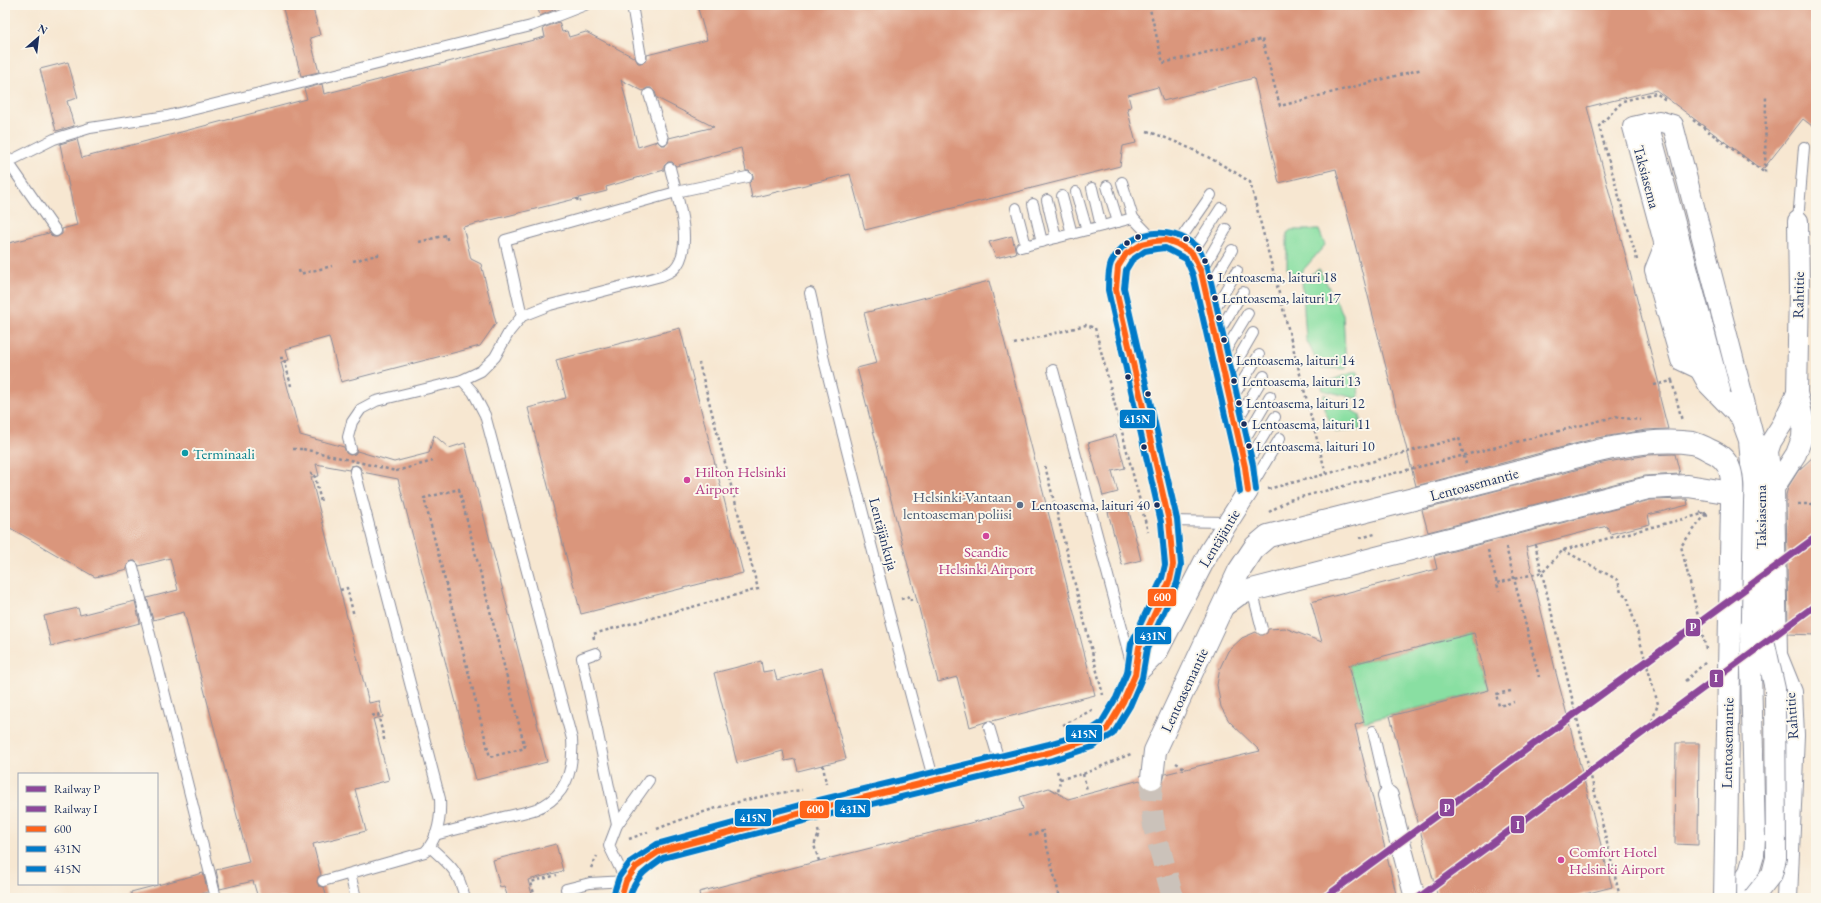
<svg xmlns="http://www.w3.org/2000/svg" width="1821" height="903" font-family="'EB Garamond',serif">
<rect width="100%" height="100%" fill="#fbf7ec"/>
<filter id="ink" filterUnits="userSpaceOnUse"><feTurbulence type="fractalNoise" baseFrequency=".025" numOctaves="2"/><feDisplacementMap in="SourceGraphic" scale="8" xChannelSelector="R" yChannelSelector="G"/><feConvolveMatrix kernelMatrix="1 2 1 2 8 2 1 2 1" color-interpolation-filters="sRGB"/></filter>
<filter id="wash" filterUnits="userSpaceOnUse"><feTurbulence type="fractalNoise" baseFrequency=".012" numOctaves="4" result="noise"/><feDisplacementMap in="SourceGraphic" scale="16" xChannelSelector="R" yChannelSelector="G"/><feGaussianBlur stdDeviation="0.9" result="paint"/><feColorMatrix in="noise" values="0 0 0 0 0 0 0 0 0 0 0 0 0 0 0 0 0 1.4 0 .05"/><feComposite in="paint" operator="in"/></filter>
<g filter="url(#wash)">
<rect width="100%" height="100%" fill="#f7e7d1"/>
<g fill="#89dfa2" stroke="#528780">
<path d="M1291 230H1319L1325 245 1297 277 1287 269V233Z"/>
<path d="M1319 269 1343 314 1346 369 1320 368 1306 339 1302 280Z"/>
<path d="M1357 371 1359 399 1322 390 1323 383Z"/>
<path d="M1324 394 1360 415V430L1335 432 1324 409Z"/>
<path d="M1474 633 1489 690 1364 722 1349 665Z"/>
</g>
<g id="blocks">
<g fill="#da967c" fill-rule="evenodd">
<path d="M282 5H312L320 35 310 38 319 72 301 76Z"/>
<path d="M537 5H555L556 9 540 16Z"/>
<path d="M697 5H1816V129L1803 119 1764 168 1758 167 1656 90 1587 107 1660 388V398L1668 429 1646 430 1597 438 1416 486 1336 169 1279 183 1254 78 1163 101 1158 87 1128 95 1131 107 1127 108 1136 143 1123 146 1120 166 865 230 850 174 752 198 749 183 753 179V175L749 171H746L741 148 676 166 672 162H668L664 166V170L606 187 607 191 463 227 471 259 481 264 496 323 480 346 341 382 329 337 286 349 289 360 281 362 300 435 344 447 346 453 350 455 355 454 357 451 394 462 429 453 434 435 449 448 465 443 547 762 476 780 398 479 362 472 360 467 356 465 351 466 349 470 316 464 319 476 311 477 369 703 379 701 383 717 373 719 389 780 355 789 366 831 313 844 321 875 318 877 317 882 319 886 324 887 327 898H258L253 881 220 889 216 870 249 862 184 612 153 620 147 598 178 590 170 558 139 566 135 561H131L127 565V569L95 577 5 525V244L49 233 53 237H57L62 234V229L77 225 60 144 77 139 82 158 307 99 304 89 322 84 324 94 545 37 543 28 559 22 562 32 567 31 569 37 586 32 635 58 638 63H642L647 60V55L707 40ZM621 80 643 91 647 88H651L655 92 657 98 714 127 669 138 668 143 665 145H661L657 141 638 147Z"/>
<path d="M68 62 78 98 67 101 74 126 56 131 40 69Z"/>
<path d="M1012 236 1016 253 996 258 989 242Z"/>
<path d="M989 281 1095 695 992 721H988L970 727 957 677 938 682 857 368 877 363 864 313Z"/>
<path d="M680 328 743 573 581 614 528 408 566 398 556 360Z"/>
<path d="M1116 435 1125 468 1112 471 1118 492 1103 496 1088 443Z"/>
<path d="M1675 454 1680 474 1645 476 1428 532 1422 510 1602 463 1648 455Z"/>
<path d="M1816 454V635L1788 634 1786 495 1788 487 1798 471Z"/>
<path d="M1687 499 1688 505 1648 515 1650 524 1610 534 1607 526 1526 547 1556 673 1612 887 1570 898H1438L1390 716 1489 690 1474 633 1349 665 1364 722 1355 725 1397 898H700L699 892 819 861 994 817 1023 809 1020 797 1049 788 1068 799 1140 780 1145 788 1151 790H1157L1162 785 1165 774 1260 751 1229 721 1221 707 1217 685 1220 668 1228 651 1242 638 1256 632 1260 635H1263L1267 633 1268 629 1285 628 1322 642 1311 602 1437 569 1434 556 1650 500Z"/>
<path d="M1128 507 1141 560 1122 565 1108 512Z"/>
<path d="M135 601 140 623 51 646 44 616 78 608 80 615Z"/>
<path d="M761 661 763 672 774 670 777 680 822 668 846 759 798 771 795 759 785 761 783 751 737 763 714 673Z"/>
<path d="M1676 743H1699L1698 845 1675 844Z"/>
<path d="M556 844 563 871 528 880 533 898H508L504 886 500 887 493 860Z"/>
<path d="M203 873 208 892 186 898H132L131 892Z"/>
</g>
</g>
</g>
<g filter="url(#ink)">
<use href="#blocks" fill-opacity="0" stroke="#898b98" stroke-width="1"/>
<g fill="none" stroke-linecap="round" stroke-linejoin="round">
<path stroke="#cbc2ba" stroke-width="22" stroke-dasharray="22 11" stroke-linecap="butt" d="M1152 778 1151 801 1154 827 1173 898"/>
<g stroke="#898b98" stroke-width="12">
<g id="lane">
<path d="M632 5 641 57"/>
<path d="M649 94 663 139"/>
<path d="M1122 182 1133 218"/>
<path d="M1107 186 1118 222"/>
<path d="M1092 188 1101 226"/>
<path d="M1076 192 1087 230"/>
<path d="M1062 196 1072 234"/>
<path d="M1047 200 1056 238"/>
<path d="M1033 204 1042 242"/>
<path d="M1016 208 1026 246"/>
<path d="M1798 221 1804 147"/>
<path d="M56 231 8 162 54 139 90 128 167 116 531 26 585 5"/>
<path d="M1177 244 1211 195"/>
<path d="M1021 247 1133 218 1155 241"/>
<path d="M1192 253 1221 208"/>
<path d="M1201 272 1226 229"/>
<path d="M1207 291 1232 250"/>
<path d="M810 293C816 317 819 341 825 364 860 503 896 643 934 781"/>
<path d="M1212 313 1237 271"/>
<path d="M522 316 505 240 676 192 747 177"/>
<path d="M1216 336 1243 292"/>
<path d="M1222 356 1248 313"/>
<path d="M1053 370 1132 666"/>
<path d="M1227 378 1253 333"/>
<path d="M1231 400 1259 355"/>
<path d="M1236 422 1264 376"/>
<path d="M1242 444 1270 396"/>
<path d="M351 449 348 437 352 422 361 409 376 401 462 380 481 371 495 357 509 332 522 316 550 305 661 276C665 274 671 272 674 269 696 248 676 193 670 168"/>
<path d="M1246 465 1275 417"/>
<path d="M1249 490 1280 438"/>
<path d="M1169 521 1227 522"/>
<path d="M133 567 216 898"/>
<path d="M596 653 582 658 617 825"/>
<path d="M989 727 1000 764"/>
<path d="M1373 731 1388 796"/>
<path d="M435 835C457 829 479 824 500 818 512 815 525 813 536 809 567 797 574 769 572 739L485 415 473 392 462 380"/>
<path d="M430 847C451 866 458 870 465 898"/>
<path d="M350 874 356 898"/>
<path d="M323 881 425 852C438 838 441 818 440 799L355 471"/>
<path d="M569 898 566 889 590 883 626 881 609 846 617 825 649 780"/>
</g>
</g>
<g stroke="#898b98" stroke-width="22">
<g id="street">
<path d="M1648 123 1720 390"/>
<path d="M1666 242 1655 270 1681 360 1700 369"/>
<path d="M1770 472 1768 451 1771 442 1783 423 1797 393"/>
<path d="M1750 627 1751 464 1749 440 1741 418 1708 384 1697 364 1633 127 1659 121 1673 125 1760 463 1759 598 1762 631"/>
<path d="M1388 796 1415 898"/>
<path d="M621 898 626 881 636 867 660 851 813 810 1051 752 1089 740 1107 729 1123 702 1135 675 1139 647 1170 580 1173 565 1169 521 1116 289 1118 267 1126 254 1142 244 1155 241 1166 240 1177 244 1192 253 1201 272 1245 467 1248 491 1209 552 1157 653 1135 675"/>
<path d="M1731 898 1749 872 1754 855"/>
<path d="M1787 898 1794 735 1792 692 1777 655 1774 488 1796 454 1802 438 1803 418 1797 393 1799 291 1798 221"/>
</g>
</g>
<g stroke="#898b98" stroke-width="2.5" stroke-dasharray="3 3" stroke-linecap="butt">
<path d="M1149 5 1163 63 1262 39 1280 106 1422 69"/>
<path d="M1693 120 1765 173 1766 96"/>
<path d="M1147 131C1184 144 1217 160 1250 182L1326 474 1268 489"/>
<path d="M577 198 578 202 581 201"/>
<path d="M419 242 446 235 448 243"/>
<path d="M1637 260 1599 126 1623 101 1656 93 1667 101"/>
<path d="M353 261 381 254"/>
<path d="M299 270 300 274 332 266"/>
<path d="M1014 344 1086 325 1095 328 1148 532"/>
<path d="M280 358H284L291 386"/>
<path d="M1672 381 1682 421"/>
<path d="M1654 385 1672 381 1671 378"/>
<path d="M293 449H303"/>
<path d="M1045 466 1103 695"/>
<path d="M396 471 433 461"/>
<path d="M310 474 314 473 321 502"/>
<path d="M1326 474 1459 438 1466 464"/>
<path d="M459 489 525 748 490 757 424 498Z"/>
<path d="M1798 504H1816"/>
<path d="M1706 514 1681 546 1706 649"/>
<path d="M1535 544 1619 893 1614 898"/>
<path d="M1506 547 1539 677"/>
<path d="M1488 550 1499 591"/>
<path d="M1563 550 1618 580 1621 593 1627 596 1658 704 1648 733"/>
<path d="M1497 583 1543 572 1563 550 1706 513V511"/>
<path d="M340 590 347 588 354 616"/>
<path d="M901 599 910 596 911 601"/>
<path d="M594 639 593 634 758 589 699 363"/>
<path d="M1685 681 1707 661"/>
<path d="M1511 691 1496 694 1499 706 1514 702"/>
<path d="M372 716 378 714 385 743"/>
<path d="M1063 725 1094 709"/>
<path d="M1176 763 1186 769"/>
<path d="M823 765 826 784"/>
<path d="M1057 771 1060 779 1058 793"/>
<path d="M1083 774 1087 790"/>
<path d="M1060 779 1083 774 1133 753"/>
<path d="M657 829C704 810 752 796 802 790"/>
<path d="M818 830 819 834 814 845 819 861"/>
<path d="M1029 836 1043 831 1060 898"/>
<path d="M629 839 648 832"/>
<path d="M591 868 597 856"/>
<path d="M535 898 531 882 557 875"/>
</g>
<use href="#lane" stroke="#fff" stroke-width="10"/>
<use href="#street" stroke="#fff" stroke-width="20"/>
<g stroke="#898b98" stroke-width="12" stroke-linecap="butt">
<path id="lane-bridge" d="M1252 590 1262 629"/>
</g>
<g stroke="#898b98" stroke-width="22" stroke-linecap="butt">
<g id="street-bridge">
<path d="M1750 627 1755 839 1754 855"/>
<path d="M1753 898 1772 874 1776 858 1775 689 1762 631"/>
</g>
</g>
<g stroke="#898b98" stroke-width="24" stroke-linecap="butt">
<g id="secondary-bridge">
<path d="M1224 605 1239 594 1252 590 1648 488 1688 486 1732 493"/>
<path d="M1152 778 1155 751 1239 571 1255 547 1268 536C1348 516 1428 496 1508 475 1562 461 1636 435 1692 443 1698 444 1704 447 1709 450 1734 460 1733 479 1732 502L1725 898"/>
</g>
</g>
<g stroke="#898b98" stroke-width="2.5" stroke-dasharray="3 3" stroke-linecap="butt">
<path d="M303 449 396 471"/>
<path d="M1269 512 1289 500 1614 417 1641 420"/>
<path d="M1700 512 1710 517"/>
<path d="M1360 538 1375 534"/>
</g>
<use href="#lane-bridge" stroke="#fff" stroke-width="10"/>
<use href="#street-bridge" stroke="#fff" stroke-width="20"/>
<use href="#secondary-bridge" stroke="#fff" stroke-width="22"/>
<g stroke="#fbf7ec" stroke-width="9">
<path id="bus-1" d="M621 898 626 881 636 867 660 851 813 810 1051 752 1089 740 1107 729 1123 702 1135 675 1139 647 1170 580 1173 565 1169 521 1116 289 1118 267 1126 254 1142 244 1155 241 1166 240 1177 244 1192 253 1201 272 1245 467 1248 491"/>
</g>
<g stroke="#fbf7ec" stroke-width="9">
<path id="bus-2" d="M629 898C636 876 645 871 663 858L815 818 1053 760 1092 747 1113 734 1130 706 1142 678 1147 649 1177 583 1181 565 1177 519 1124 288 1126 270 1132 260 1145 251 1156 249 1165 248 1186 259 1193 275 1237 468 1240 492"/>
</g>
<g stroke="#fbf7ec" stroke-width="9">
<path id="bus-3" d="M613 896 619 877 630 862 657 844 811 802 1049 744 1086 733 1101 723 1116 698 1127 673 1131 644 1162 578 1165 565 1161 522 1108 290C1108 282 1108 270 1111 263 1127 230 1170 223 1197 247 1202 252 1205 262 1208 269L1253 465 1256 490"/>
</g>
<use href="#bus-1" stroke="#ff6319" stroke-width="6"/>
<use href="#bus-2" stroke="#007ac9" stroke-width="6"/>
<use href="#bus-3" stroke="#007ac9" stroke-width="6"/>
<g stroke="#fbf7ec" stroke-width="10">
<path id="rail-1" d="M1324 898 1816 537"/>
</g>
<g stroke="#fbf7ec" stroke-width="10">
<path id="rail-2" d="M1418 898 1816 605"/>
</g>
<use href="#rail-1" stroke="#8c4799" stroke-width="7"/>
<use href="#rail-2" stroke="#8c4799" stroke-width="7"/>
</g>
</g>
<g fill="#1b2f5e" stroke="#fbf7ec" stroke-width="1.5">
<circle cx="1138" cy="237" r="3.5"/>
<circle cx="1186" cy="239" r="3.5"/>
<circle cx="1127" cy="243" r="3.5"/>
<circle cx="1199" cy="249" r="3.5"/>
<circle cx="1118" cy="252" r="3.5"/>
<circle cx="1205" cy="261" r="3.5"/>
<circle cx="1210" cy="277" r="3.5"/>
<circle cx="1215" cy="298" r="3.5"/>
<circle cx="1219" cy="318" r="3.5"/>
<circle cx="1224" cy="340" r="3.5"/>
<circle cx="1229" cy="360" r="3.5"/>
<circle cx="1128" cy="377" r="3.5"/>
<circle cx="1234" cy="381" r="3.5"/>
<circle cx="1148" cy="394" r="3.5"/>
<circle cx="1239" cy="403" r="3.5"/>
<circle cx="1244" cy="424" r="3.5"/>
<circle cx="1249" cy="446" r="3.5"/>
<circle cx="1144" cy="447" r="3.5"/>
<circle cx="1157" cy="505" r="3.5"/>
</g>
<circle fill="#0f9aa8" stroke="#fbf7ec" stroke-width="1.5" cx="185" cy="453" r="4"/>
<g fill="#d1479c" stroke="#fbf7ec" stroke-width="1.5">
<circle cx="687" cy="480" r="4"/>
<circle cx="986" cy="536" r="4"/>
<circle cx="1561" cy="860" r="4"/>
</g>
<circle fill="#5c6f8a" stroke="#fbf7ec" stroke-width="1.5" cx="1020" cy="505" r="4"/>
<g text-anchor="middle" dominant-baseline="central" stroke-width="4" stroke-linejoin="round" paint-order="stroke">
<g font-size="14" fill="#1b2f5e" stroke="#fbf7ec" text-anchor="start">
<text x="1218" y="277">Lentoasema, laituri 18</text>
<text x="1222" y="298">Lentoasema, laituri 17</text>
<text x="1236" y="360">Lentoasema, laituri 14</text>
<text x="1242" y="381">Lentoasema, laituri 13</text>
<text x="1246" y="403">Lentoasema, laituri 12</text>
<text x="1252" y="424">Lentoasema, laituri 11</text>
<text x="1256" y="446">Lentoasema, laituri 10</text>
<text x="1150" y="505" text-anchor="end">Lentoasema, laituri 40</text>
</g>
<g font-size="15" fill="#1b2f5e" stroke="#fbf7ec">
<text transform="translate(1647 177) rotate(75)">Taksiasema</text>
<text transform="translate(1798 295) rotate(-89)">Rahtitie</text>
<text transform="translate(1474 484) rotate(-15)">Lentoasemantie</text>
<text transform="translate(1760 517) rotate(-90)">Taksiasema</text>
<text transform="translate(884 534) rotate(75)">Lentäjänkuja</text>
<text transform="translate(1219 538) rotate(-59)">Lentäjäntie</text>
<text transform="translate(1184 690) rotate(-65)">Lentoasemantie</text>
<text transform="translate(1791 716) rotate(-94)">Rahtitie</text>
<text transform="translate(1727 743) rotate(-89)">Lentoasemantie</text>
</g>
<g font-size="15" fill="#0d838f" stroke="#fbf7ec" text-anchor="start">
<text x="193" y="453">Terminaali</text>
</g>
<g font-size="15" fill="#b23c85" stroke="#fbf7ec" text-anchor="start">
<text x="695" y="471">Hilton Helsinki<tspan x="695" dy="17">Airport</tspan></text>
<text x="986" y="551" text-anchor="middle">Scandic<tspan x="986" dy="17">Helsinki Airport</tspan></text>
<text x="1569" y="851">Comfort Hotel<tspan x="1569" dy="17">Helsinki Airport</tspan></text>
</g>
<g font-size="15" fill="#4e5e75" stroke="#fbf7ec" text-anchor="end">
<text x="1012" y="496">Helsinki-Vantaan<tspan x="1012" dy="17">lentoaseman poliisi</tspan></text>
</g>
</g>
<g stroke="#fbf7ec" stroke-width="1.5">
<rect x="1119" y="409" width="37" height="20" rx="4" fill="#007ac9"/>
<rect x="1147" y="588" width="30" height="19" rx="4" fill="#ff6319"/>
<rect x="1685" y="618" width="16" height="19" rx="4" fill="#8c4799"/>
<rect x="1134" y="626" width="38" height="19" rx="4" fill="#007ac9"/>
<rect x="1709" y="669" width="15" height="19" rx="4" fill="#8c4799"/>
<rect x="1065" y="724" width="38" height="19" rx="4" fill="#007ac9"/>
<rect x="1439" y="798" width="16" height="19" rx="4" fill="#8c4799"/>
<rect x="834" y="799" width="37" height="19" rx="4" fill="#007ac9"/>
<rect x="799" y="800" width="31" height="19" rx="4" fill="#ff6319"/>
<rect x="734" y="808" width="38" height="19" rx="4" fill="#007ac9"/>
<rect x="1510" y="815" width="15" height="19" rx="4" fill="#8c4799"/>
</g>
<g font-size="11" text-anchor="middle" font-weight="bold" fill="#fff">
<text x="1137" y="423">415N</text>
<text x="1162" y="601">600</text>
<text x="1693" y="631">P</text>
<text x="1153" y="640">431N</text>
<text x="1716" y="682">I</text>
<text x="1084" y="738">415N</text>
<text x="1447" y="812">P</text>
<text x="853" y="813">431N</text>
<text x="815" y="813">600</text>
<text x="753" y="822">415N</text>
<text x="1518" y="829">I</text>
</g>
<rect width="1821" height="903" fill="none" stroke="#fbf7ec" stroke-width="20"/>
<rect x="18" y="773" width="140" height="112" fill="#fbf7ec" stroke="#a1a7b3"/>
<rect x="26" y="786" width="20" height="6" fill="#8c4799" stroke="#a1a7b3"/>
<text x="54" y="793" font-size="12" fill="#1b2f5e">Railway P</text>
<rect x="26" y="806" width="20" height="6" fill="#8c4799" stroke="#a1a7b3"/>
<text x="54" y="813" font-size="12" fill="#1b2f5e">Railway I</text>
<rect x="26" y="826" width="20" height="6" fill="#ff6319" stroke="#a1a7b3"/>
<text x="54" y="833" font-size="12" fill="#1b2f5e">600</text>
<rect x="26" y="846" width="20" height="6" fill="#007ac9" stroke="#a1a7b3"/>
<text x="54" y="853" font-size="12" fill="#1b2f5e">431N</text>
<rect x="26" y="866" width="20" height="6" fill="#007ac9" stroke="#a1a7b3"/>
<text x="54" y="873" font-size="12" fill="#1b2f5e">415N</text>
<g transform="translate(38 38) rotate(28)" stroke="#fbf7ec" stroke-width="3" paint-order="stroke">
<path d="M0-3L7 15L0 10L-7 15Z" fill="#1b2f5e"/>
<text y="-6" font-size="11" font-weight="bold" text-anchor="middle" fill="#1b2f5e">N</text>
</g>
</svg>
